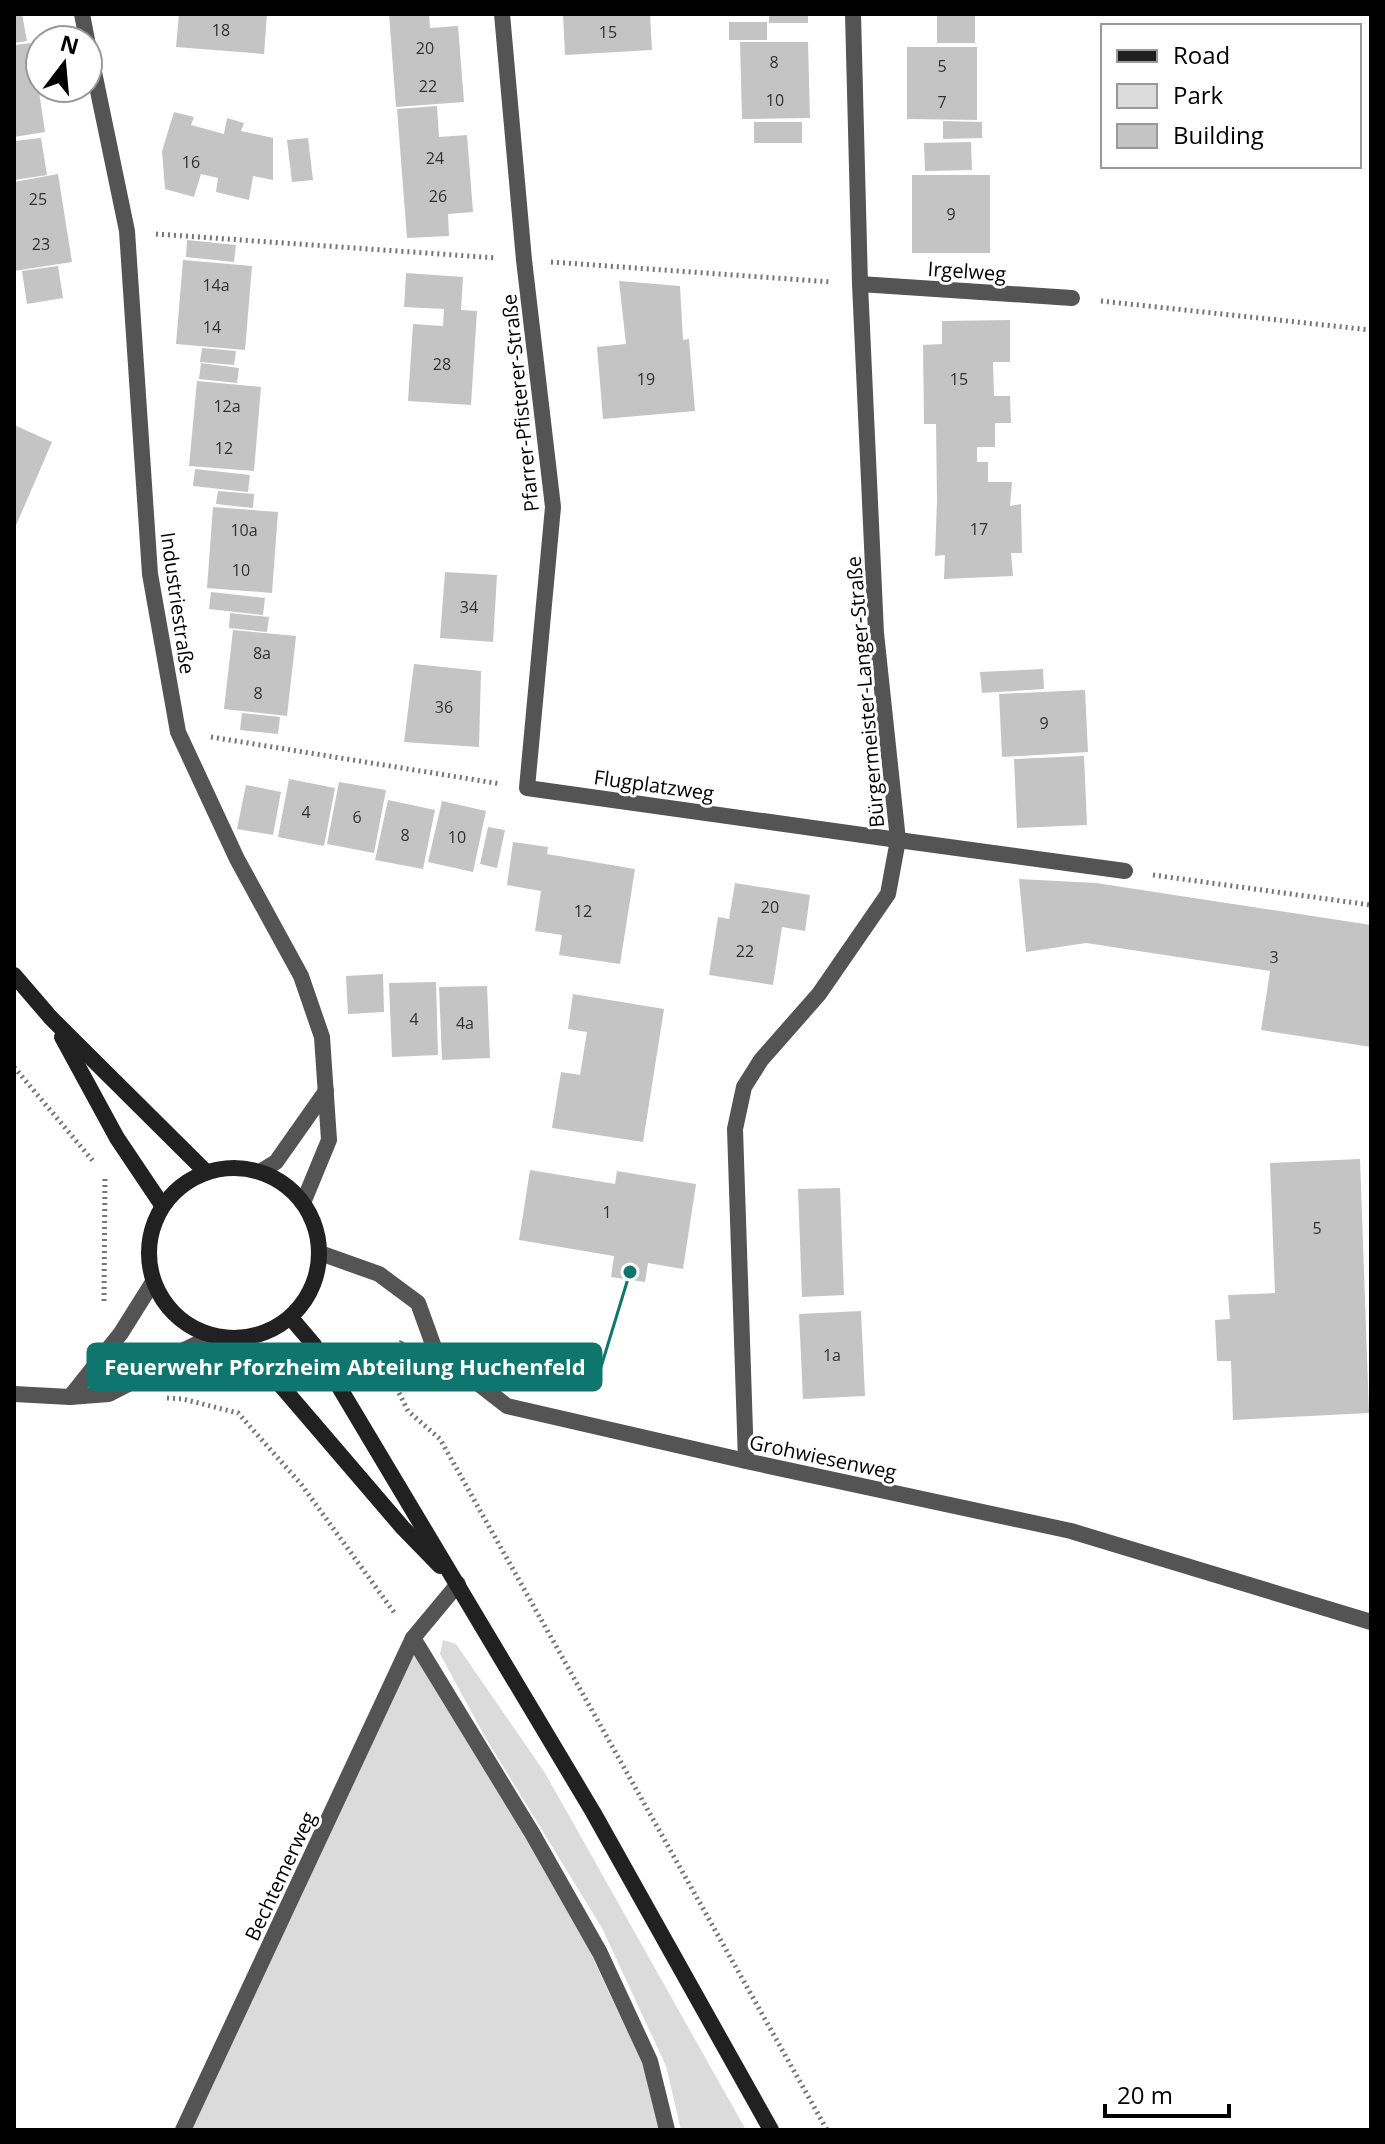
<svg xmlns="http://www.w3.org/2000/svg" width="1385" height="2144" font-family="'Open Sans',sans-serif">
<rect width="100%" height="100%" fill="#fff"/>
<g fill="#dbdbdb">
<path d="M413 1638 589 1950 646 2071 659 2130H183Z"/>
<path d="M443 1640 456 1644 545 1773 746 2130H681L666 2066 602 1928 485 1737 440 1654Z"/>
</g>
<g fill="#c4c4c4">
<path d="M14 14H22L27 41 14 43Z"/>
<path d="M179 14H267L264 54 176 47Z"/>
<path d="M389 14H429L430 28 458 26 464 102 396 107Z"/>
<path d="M563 14H650L652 50 565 55Z"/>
<rect x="769" y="14" width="39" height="9"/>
<rect x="937" y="14" width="38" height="29"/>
<rect x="729" y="22" width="38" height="18"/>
<path d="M740 42H808L810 118 742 119Z"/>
<path d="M32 43 45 132 14 137V45Z"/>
<path d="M907 47H977V120L907 119Z"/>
<path d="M437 106 439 137 467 135 473 212 448 214 449 236 407 238 397 109Z"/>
<path d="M174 112 194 117 191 125 224 134 227 118 244 123 241 131 273 138V180L253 176 249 200 216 192 218 178 201 174 194 197 165 189 162 151Z"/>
<path d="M943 121 982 122V138L943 139Z"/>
<rect x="754" y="122" width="48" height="21"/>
<path d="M41 138 47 175 14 180V141Z"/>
<path d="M308 138 313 180 292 182 287 140Z"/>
<path d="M971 142 972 170 925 171 924 143Z"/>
<path d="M58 174 72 262 14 271V182Z"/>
<rect x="912" y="175" width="78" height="78"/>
<path d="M187 240 236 245 234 262 186 257Z"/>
<path d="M183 260 252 266 245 350 176 344Z"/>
<path d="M58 266 63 298 27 304 22 271Z"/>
<path d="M406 273 463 277 461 310 477 311 471 405 408 401 413 324 443 326 444 309 404 307Z"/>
<path d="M619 281 680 286 683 340 689 339 695 411 603 419 597 347 626 344Z"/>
<path d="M1010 320V362H993L994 396H1010L1011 423H995V447H977V462H988V482H1012L1010 506 1021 504 1022 553H1011L1013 576 944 579 945 555 935 556 937 501 936 424H924L923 345 942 344V321Z"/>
<path d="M202 348 236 351 234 365 200 362Z"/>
<path d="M201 363 239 368 237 383 199 379Z"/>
<path d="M197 381 261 387 254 471 189 466Z"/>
<path d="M14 425 52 442 14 530Z"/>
<path d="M195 469 250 475 248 492 193 486Z"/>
<path d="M218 491 254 494 253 508 216 504Z"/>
<path d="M213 507 278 512 272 593 207 588Z"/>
<path d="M445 572 497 575 493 642 440 638Z"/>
<path d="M211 592 265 598 263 615 209 609Z"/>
<path d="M230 613 269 617 267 632 229 628Z"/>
<path d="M233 630 296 636 287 716 224 709Z"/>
<path d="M414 664 481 671 479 747 404 742Z"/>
<path d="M1043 669 1044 689 982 693 980 672Z"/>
<path d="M1085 690 1088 752 1002 757 999 694Z"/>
<path d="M242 713 280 717 278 734 240 730Z"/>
<path d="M1084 756 1087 825 1017 828 1014 759Z"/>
<path d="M289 779 335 788 324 846 278 837Z"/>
<path d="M339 782 386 790 374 853 327 844Z"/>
<path d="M246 785 281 792 273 835 237 829Z"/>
<path d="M388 800 435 810 423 869 375 860Z"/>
<path d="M442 801 486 811 473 872 428 862Z"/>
<path d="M488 827 505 830 497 868 480 864Z"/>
<path d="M513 842 548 847 547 854 635 869 620 964 559 955 562 935 535 931 541 891 507 885Z"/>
<path d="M1019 879 1096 883 1371 925V1047L1261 1030 1270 971 1086 943 1026 952Z"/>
<path d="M735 883 810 895 805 931 782 927 773 985 709 975 718 917 729 919Z"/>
<path d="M383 974 384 1012 348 1014 346 976Z"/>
<path d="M436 982 438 1055 392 1057 389 983Z"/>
<path d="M487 986 490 1058 442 1060 439 987Z"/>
<path d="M573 994 664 1009 643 1142 552 1128 561 1072 580 1075 587 1032 568 1029Z"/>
<path d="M1360 1159 1369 1413 1233 1420 1231 1361H1217L1215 1320 1230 1319 1228 1295 1275 1293 1270 1163Z"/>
<path d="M530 1170 615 1184 617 1171 696 1184 683 1269 648 1263 645 1282 611 1277 614 1256 519 1240Z"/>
<path d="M840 1188 844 1295 802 1297 798 1189Z"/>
<path d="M861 1311 865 1396 803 1399 799 1314Z"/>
</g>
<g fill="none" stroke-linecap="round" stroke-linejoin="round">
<g stroke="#767676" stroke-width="5" stroke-dasharray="2 4" stroke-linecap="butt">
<path d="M156 234 497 258"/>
<path d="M551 262 832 282"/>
<path d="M1101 301 1371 330"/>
<path d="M211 737 501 784"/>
<path d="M1153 875 1371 905"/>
<path d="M14 1067 93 1161"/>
<path d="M104 1301 105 1175"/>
<path d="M402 1341 398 1349 395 1385 408 1411 440 1439 827 2130"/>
<path d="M167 1398 183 1399 238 1413 301 1484 396 1615"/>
</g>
<g stroke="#545454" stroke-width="16">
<path d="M898 840 1125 871"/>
<path d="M413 1638 532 1833 600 1953 650 2061 667 2130"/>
<path d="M183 2130 413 1638 458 1584"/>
</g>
<g stroke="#545454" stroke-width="16">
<path d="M82 14 87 40"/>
<path d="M502 14 524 260 553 507 527 788 898 840"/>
<path d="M88 43 127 231 150 574 178 732 237 859 301 976 322 1037 329 1140 303 1203"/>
<path d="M860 284 1072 298"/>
<path d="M263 1170 276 1162 326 1091"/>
<path d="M320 1253 379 1274 418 1303 435 1350 507 1406 746 1461 1071 1531 1371 1622"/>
<path d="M14 1394 70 1397 109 1394 150 1373 176 1354 211 1337"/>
<path d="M70 1397 121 1333 153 1282"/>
<path d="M746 1461 735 1129 744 1087 761 1060 819 994 888 894 898 840 876 633 860 284 853 14"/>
</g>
<g stroke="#212121" stroke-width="16">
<path d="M14 975 51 1018 206 1172"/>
<path d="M62 1037 117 1138 162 1205"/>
<circle cx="234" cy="1253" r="85"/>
<path d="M291 1318 314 1345 593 1812 771 2130"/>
<path d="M241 1339 403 1528 440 1566"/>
</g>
</g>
<g text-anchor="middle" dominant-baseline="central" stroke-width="6" stroke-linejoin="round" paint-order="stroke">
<g font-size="16" fill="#313131">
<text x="221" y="30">18</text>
<text x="608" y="32">15</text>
<text x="425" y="48">20</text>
<text x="774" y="62">8</text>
<text x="942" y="66">5</text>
<text x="428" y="86">22</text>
<text x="775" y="100">10</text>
<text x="942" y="102">7</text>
<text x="435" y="158">24</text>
<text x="191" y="162">16</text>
<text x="438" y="196">26</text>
<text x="38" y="199">25</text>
<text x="951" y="214">9</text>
<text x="41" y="244">23</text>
<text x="216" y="285">14a</text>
<text x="212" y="327">14</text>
<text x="442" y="364">28</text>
<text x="646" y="379">19</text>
<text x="959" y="379">15</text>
<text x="227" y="406">12a</text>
<text x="224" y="448">12</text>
<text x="979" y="529">17</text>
<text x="244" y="530">10a</text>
<text x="241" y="570">10</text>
<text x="469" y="607">34</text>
<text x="262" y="653">8a</text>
<text x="258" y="693">8</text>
<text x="444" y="707">36</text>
<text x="1044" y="723">9</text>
<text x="306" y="812">4</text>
<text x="357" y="817">6</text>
<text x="405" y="835">8</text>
<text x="457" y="837">10</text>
<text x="770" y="907">20</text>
<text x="583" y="911">12</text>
<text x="745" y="951">22</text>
<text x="1274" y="957">3</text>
<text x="414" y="1019">4</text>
<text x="465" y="1023">4a</text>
<text x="607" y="1212">1</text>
<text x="1317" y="1228">5</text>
<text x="832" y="1355">1a</text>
</g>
<g font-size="20" fill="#000" stroke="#fff">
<text transform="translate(967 271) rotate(4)">Irgelweg</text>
<text transform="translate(520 403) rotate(-96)">Pfarrer-Pfisterer-Straße</text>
<text transform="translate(178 603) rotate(82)">Industriestraße</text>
<text transform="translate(865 692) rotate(-95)">Bürgermeister-Langer-Straße</text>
<text transform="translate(654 785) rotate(8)">Flugplatzweg</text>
<text transform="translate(823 1457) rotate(12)">Grohwiesenweg</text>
<text transform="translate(280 1876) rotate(-65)">Bechtemerweg</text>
</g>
</g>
<path fill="none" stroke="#0f766e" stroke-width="3" d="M630 1272L601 1367"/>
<circle fill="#0f766e" stroke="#fff" stroke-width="3" cx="630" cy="1272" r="8"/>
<rect fill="#0f766e" stroke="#0f766e" stroke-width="3" x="88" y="1344" width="513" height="46" rx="8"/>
<g font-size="22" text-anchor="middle" font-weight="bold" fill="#fff">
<text x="345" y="1375">Feuerwehr Pforzheim Abteilung Huchenfeld</text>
</g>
<rect width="1385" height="2144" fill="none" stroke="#000000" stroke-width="32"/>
<rect x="1101" y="24" width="260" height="144" fill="#ffffff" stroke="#999999" stroke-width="2"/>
<rect x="1117" y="50" width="40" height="12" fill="#212121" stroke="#999999" stroke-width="2"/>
<text x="1173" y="64" font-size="24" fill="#000000">Road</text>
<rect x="1117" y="84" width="40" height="24" fill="#dbdbdb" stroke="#999999" stroke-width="2"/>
<text x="1173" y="104" font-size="24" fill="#000000">Park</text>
<rect x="1117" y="124" width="40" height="24" fill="#c4c4c4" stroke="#999999" stroke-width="2"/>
<text x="1173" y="144" font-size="24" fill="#000000">Building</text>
<g transform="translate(64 64) rotate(16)"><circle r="38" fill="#ffffff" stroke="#999999" stroke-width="2"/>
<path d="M0-6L14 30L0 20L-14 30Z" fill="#000000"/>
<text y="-12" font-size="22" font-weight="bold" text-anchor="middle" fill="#000000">N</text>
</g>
<path d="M1105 2104v12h124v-12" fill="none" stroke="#000000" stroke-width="4"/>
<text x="1117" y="2104" font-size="24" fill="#000000" stroke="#ffffff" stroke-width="6" paint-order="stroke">20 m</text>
</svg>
